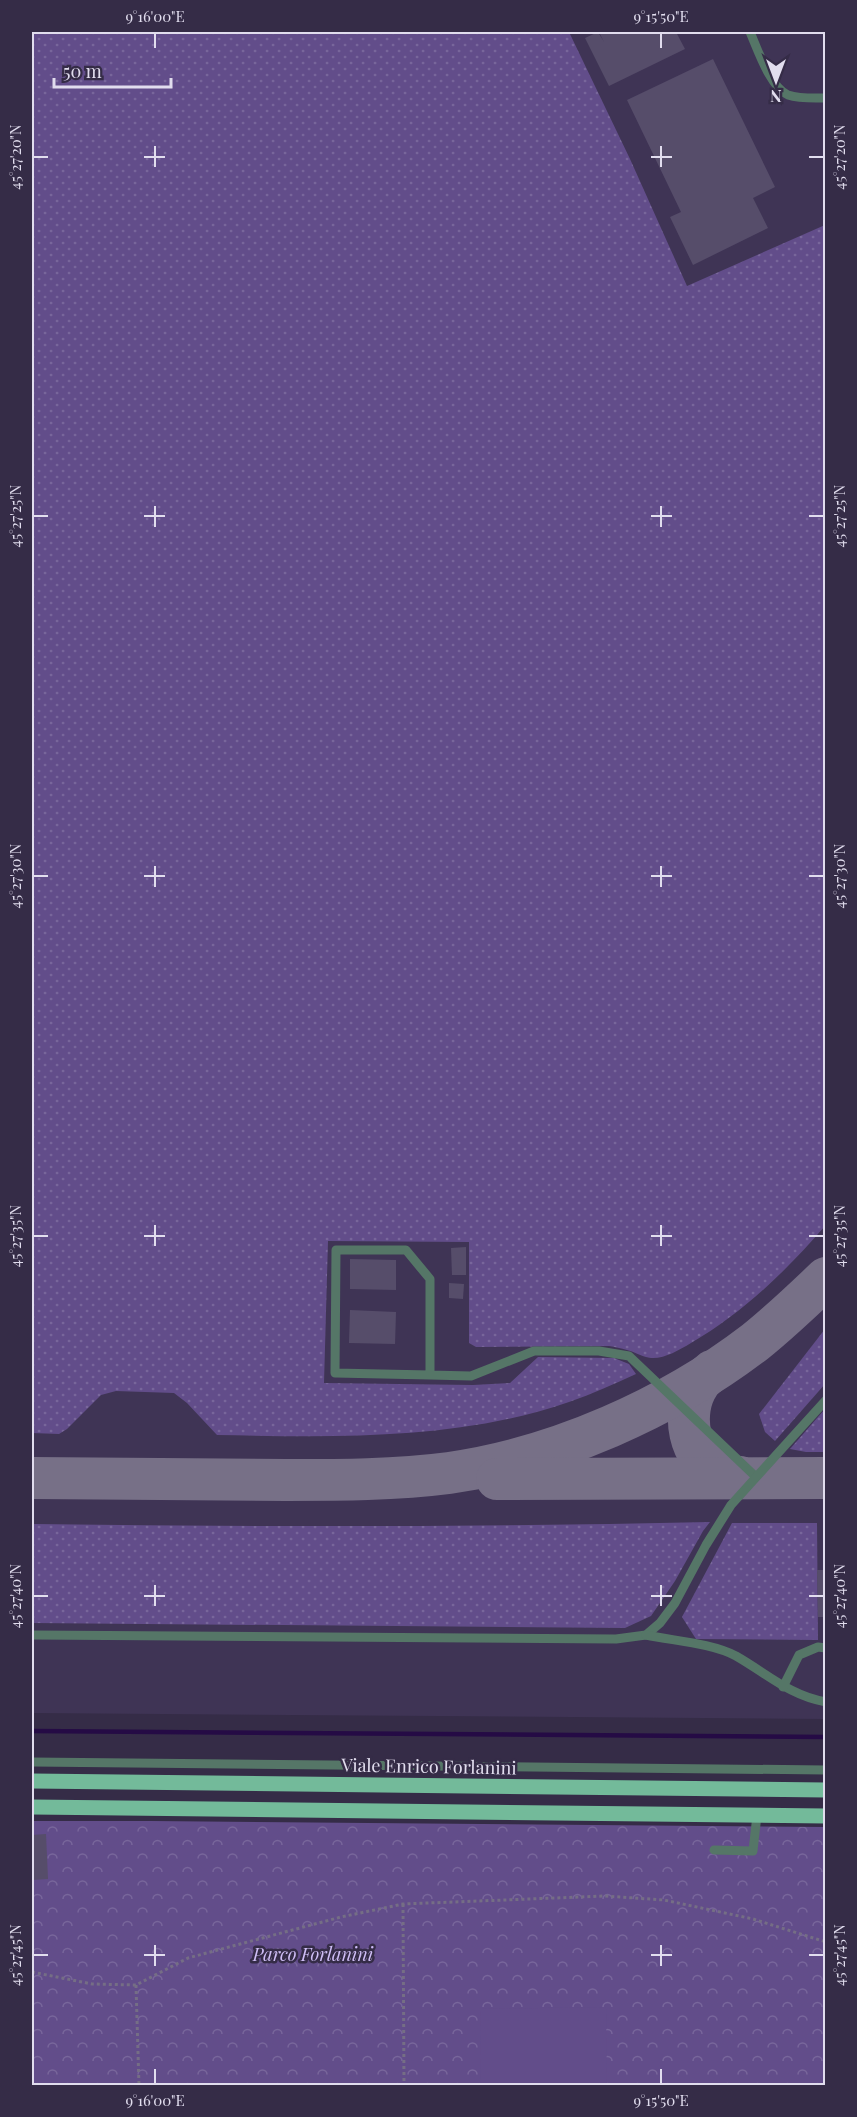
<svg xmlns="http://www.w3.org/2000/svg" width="857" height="2117" font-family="'Playfair Display',serif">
<defs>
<pattern id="grass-dots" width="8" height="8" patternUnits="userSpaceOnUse" patternTransform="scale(1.5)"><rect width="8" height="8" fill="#624d8a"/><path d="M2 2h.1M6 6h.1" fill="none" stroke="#78669b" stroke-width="1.8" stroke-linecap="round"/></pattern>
<pattern id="forest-crowns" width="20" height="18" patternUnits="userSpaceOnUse" patternTransform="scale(1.5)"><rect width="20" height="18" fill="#624d8a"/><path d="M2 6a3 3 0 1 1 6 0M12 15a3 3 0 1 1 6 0" fill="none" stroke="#78669b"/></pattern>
</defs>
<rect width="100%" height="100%" fill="#352c47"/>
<path fill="#3f3455" d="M32 32H825V1719L32 1713Z"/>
<g fill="url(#grass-dots)">
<path d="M32 32H569L630 159 687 286 825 225V1226C786 1271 743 1313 691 1343 679 1350 666 1358 653 1358 643 1358 636 1352 627 1350 621 1348 615 1347 609 1346L476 1347 469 1343V1242L328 1241 324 1383 473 1385 510 1383 538 1357 614 1358 629 1364 636 1374C614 1384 592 1394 569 1402 456 1441 335 1437 217 1435L187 1403 174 1393 116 1391 101 1395 67 1429 59 1434 32 1433Z"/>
<path d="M825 1329V1384L775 1441 765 1432 759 1414Z"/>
<path d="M825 1409V1452H806L790 1449Z"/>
<path d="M710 1522 703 1531 675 1581 651 1616 625 1628 32 1623V1524C258 1527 484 1527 710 1522Z"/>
<path d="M732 1523H817L818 1640 696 1639 682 1617Z"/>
</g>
<path fill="url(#forest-crowns)" d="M32 1821H151L825 1827V2085H32Z"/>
<path fill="#624d8a" d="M606 2007 607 2085H481L480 2009Z"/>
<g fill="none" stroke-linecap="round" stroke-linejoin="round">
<path stroke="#250b45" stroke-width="4.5" d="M32 1731 826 1737"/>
<g stroke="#777087" stroke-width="42">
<path d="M712 1371C708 1375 702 1379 699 1384 680 1412 688 1460 721 1473 727 1476 734 1476 740 1477"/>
<path d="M32 1478C116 1479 201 1480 286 1480 340 1480 395 1480 449 1473 556 1458 669 1408 755 1342 780 1322 803 1300 826 1278"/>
<path d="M497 1479 826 1478"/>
</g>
</g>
<g fill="#564d6a">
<path d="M598 32 604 42 599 32H676L685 49 609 86 585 38Z"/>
<path d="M713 59 775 187 753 198 768 228 693 265 670 217 681 212 627 100Z"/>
<path d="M466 1247V1275H452L451 1248Z"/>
<path d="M350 1259 396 1260V1290L350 1289Z"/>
<path d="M449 1283 464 1284 463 1299 449 1298Z"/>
<path d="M350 1310 396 1312 395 1344 349 1343Z"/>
<path d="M817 1570H826V1617H818Z"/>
<path d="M46 1834 48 1879 32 1880V1835Z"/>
</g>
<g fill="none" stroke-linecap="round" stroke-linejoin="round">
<g stroke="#756e85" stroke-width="3" stroke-dasharray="3 3" stroke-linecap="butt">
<path d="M403 1904 404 2086"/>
<path d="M32 1972 92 1984 136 1985 188 1958 341 1917 403 1904 605 1896 664 1900 753 1919 826 1942"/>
<path d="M136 1985 139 2086"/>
</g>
<g stroke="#557667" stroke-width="9">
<path d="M750 32C758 50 770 87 788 95 800 99 813 98 826 98"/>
<path d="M430 1375 335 1373 336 1250H406L430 1279V1375L471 1376 534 1351H599L629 1356 756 1477"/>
<path d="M32 1635 616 1639 646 1635 660 1623 675 1603 706 1545 731 1505 826 1400"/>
<path d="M646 1635C674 1641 711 1643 736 1656 766 1673 790 1696 826 1702"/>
<path d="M783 1687 799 1655 818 1647 826 1648"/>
<path d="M32 1762 826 1770"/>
<path d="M714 1850 753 1851 757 1815"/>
</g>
<g stroke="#73ba9a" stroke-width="15">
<path d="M32 1781 826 1790"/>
<path d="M32 1807 826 1816"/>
</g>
</g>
<path fill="none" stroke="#e1ddee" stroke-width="2" d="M155 33V48M661 33V48M155 146V167M661 146V167M33 157H48M144 157H165M651 157H672M809 157H824M155 506V527M661 506V527M33 516H48M144 516H165M651 516H672M809 516H824M155 866V887M661 866V887M33 876H48M144 876H165M651 876H672M809 876H824M155 1225V1246M661 1225V1246M33 1236H48M144 1236H165M651 1236H672M809 1236H824M155 1585V1606M661 1585V1606M33 1596H48M144 1596H165M651 1596H672M809 1596H824M155 1945V1966M661 1945V1966M33 1955H48M144 1955H165M651 1955H672M809 1955H824M155 2069V2084M661 2069V2084"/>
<g text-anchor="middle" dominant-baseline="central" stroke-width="5" stroke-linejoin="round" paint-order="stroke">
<g font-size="18" fill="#e1ddee" stroke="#352c47">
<text transform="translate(429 1766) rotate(1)">Viale Enrico Forlanini</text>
</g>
<g font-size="18" font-style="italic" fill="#cfbef6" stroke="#352c47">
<text x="313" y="1954">Parco Forlanini</text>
</g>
</g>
<rect width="857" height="2117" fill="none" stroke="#352c47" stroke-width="66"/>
<g transform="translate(776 81) rotate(180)" stroke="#352c47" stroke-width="4.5" paint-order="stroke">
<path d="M0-4.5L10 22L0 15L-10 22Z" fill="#e1ddee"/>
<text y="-9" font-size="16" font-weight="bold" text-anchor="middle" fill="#e1ddee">N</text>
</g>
<path d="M54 78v9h117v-9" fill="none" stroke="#e1ddee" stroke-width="3"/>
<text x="63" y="78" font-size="18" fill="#e1ddee" stroke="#352c47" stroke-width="4.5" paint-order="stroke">50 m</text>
<rect x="33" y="33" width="791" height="2051" fill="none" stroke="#e1ddee" stroke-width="2"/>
<g font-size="15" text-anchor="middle" fill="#e1ddee">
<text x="155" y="22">9°16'00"E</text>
<text x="661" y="22">9°15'50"E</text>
<text transform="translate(840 157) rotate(-90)" y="5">45°27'20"N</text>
<text transform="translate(16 157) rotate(-90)" y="5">45°27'20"N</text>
<text transform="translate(840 516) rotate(-90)" y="5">45°27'25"N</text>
<text transform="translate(16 516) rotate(-90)" y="5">45°27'25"N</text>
<text transform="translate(840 876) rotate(-90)" y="5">45°27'30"N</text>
<text transform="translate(16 876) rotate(-90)" y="5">45°27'30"N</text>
<text transform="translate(16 1236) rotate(-90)" y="5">45°27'35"N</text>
<text transform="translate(840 1236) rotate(-90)" y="5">45°27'35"N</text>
<text transform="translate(840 1596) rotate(-90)" y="5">45°27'40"N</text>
<text transform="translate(16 1596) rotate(-90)" y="5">45°27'40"N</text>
<text transform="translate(840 1955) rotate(-90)" y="5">45°27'45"N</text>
<text transform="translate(16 1955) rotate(-90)" y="5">45°27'45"N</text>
<text x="155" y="2106">9°16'00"E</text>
<text x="661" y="2106">9°15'50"E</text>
</g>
</svg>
